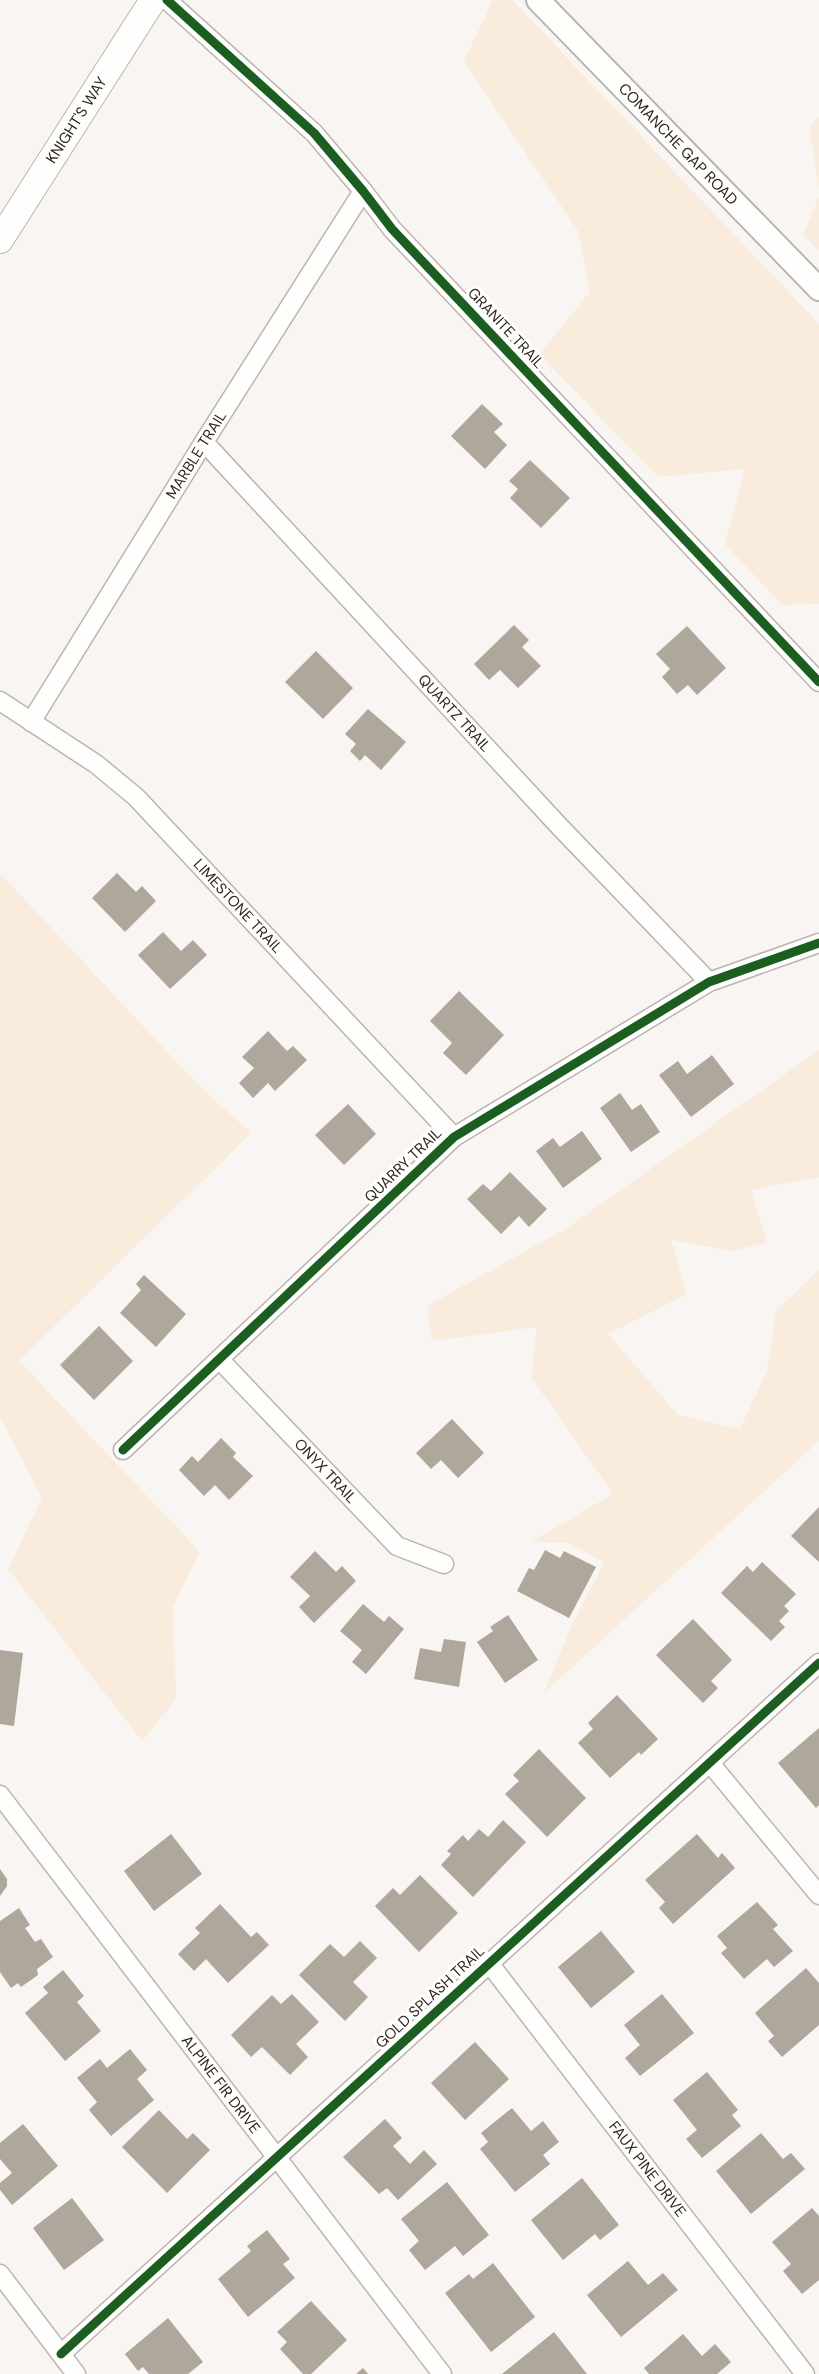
<svg xmlns="http://www.w3.org/2000/svg" width="819" height="2374" font-family="'DM Sans',sans-serif">
<rect width="100%" height="100%" fill="#f8f5f2"/>
<g fill="#faecdd">
<path d="M493 0H512L819 324V604L782 605 725 544 745 469 658 477 539 354 590 292 578 231 464 61Z"/>
<path d="M819 117V188L809 126Z"/>
<path d="M819 197V251L803 235Z"/>
<path d="M0 873 197 1084 251 1133 19 1361 200 1552 173 1606 176 1699 142 1741 8 1569 42 1498 0 1417Z"/>
<path d="M819 1050V1177L751 1190 767 1242 733 1251 671 1240 687 1294 608 1334 678 1415 740 1429 767 1371 776 1311 819 1269V1441L544 1693 570 1629 604 1563 569 1543 531 1542 613 1494 531 1377 537 1327 432 1341 427 1306 567 1228Z"/>
</g>
<g fill="#afa69c">
<path d="M482 404 503 424 494 432 507 445 485 469 451 436Z"/>
<path d="M530 460 570 498 541 528 510 498 518 489 509 481Z"/>
<path d="M514 625 529 640 522 647 541 666 518 688 500 670 489 680 474 664Z"/>
<path d="M687 626 726 668 697 695 688 685 677 694 662 677 670 669 656 654Z"/>
<path d="M316 651 353 688 323 719 285 682Z"/>
<path d="M368 709 406 742 381 770 365 755 360 761 350 751 356 744 345 734Z"/>
<path d="M117 873 136 892 142 886 156 901 125 932 92 898Z"/>
<path d="M163 932 181 951 193 940 207 955 170 989 138 955Z"/>
<path d="M459 991 504 1035 466 1075 443 1053 452 1043 430 1021Z"/>
<path d="M268 1031 287 1051 293 1046 307 1060 275 1091 268 1083 253 1098 239 1083 254 1068 242 1057Z"/>
<path d="M712 1055 734 1084 691 1117 659 1075 678 1061 687 1074Z"/>
<path d="M620 1093 632 1110 641 1104 660 1132 631 1152 600 1108Z"/>
<path d="M348 1104 376 1134 344 1165 315 1135Z"/>
<path d="M582 1131 602 1159 563 1188 536 1151 553 1138 560 1147Z"/>
<path d="M510 1172 547 1209 529 1227 519 1216 501 1234 467 1199 483 1184 491 1191Z"/>
<path d="M144 1275 186 1314 156 1347 120 1313 141 1290 136 1284Z"/>
<path d="M99 1326 133 1361 94 1400 60 1365Z"/>
<path d="M452 1419 484 1453 458 1478 441 1460 431 1469 416 1453Z"/>
<path d="M221 1438 236 1453 233 1457 253 1476 229 1500 215 1485 204 1496 179 1470 192 1456 198 1462Z"/>
<path d="M819 1507V1562L791 1536Z"/>
<path d="M545 1550 560 1558 564 1551 596 1567 569 1618 517 1591 529 1568 534 1570Z"/>
<path d="M315 1551 336 1572 342 1566 356 1581 314 1623 299 1607 310 1596 290 1577Z"/>
<path d="M762 1562 796 1594 784 1606 789 1611 779 1621 785 1627 771 1641 721 1593 747 1566 753 1572Z"/>
<path d="M363 1604 384 1622 389 1616 404 1629 366 1674 352 1662 362 1650 340 1631Z"/>
<path d="M508 1615 538 1660 505 1683 477 1642 493 1631 490 1627Z"/>
<path d="M693 1619 732 1660 711 1681 718 1688 703 1703 656 1655Z"/>
<path d="M444 1639 466 1642 459 1687 414 1679 420 1648 441 1652Z"/>
<path d="M0 1650 23 1653 14 1726 0 1724Z"/>
<path d="M617 1695 658 1739 641 1755 639 1752 610 1778 578 1743 593 1729 588 1723Z"/>
<path d="M819 1728V1805L816 1808 778 1763Z"/>
<path d="M539 1749 586 1798 547 1837 505 1794 519 1781 513 1775Z"/>
<path d="M503 1820 526 1842 473 1897 441 1865 451 1854 447 1851 463 1835 468 1841 479 1829 488 1837Z"/>
<path d="M171 1834 202 1874 154 1911 124 1871Z"/>
<path d="M697 1834 718 1858 722 1853 735 1868 673 1924 659 1908 665 1902 645 1880Z"/>
<path d="M0 1869 7 1879V1886L0 1896Z"/>
<path d="M420 1875 458 1913 419 1952 375 1906 393 1888 400 1895Z"/>
<path d="M757 1902 778 1925 773 1929 793 1951 774 1967 767 1959 744 1979 721 1953 727 1948 717 1936Z"/>
<path d="M220 1904 251 1937 257 1932 269 1945 228 1983 206 1959 194 1971 178 1954 200 1933 195 1928Z"/>
<path d="M19 1908 30 1925 25 1928 35 1942 41 1939 53 1957 37 1969 38 1975 21 1987 18 1983 11 1988 0 1972V1921Z"/>
<path d="M601 1931 635 1972 591 2008 558 1967Z"/>
<path d="M360 1941 377 1958 353 1982 368 1997 345 2021 299 1975 330 1944 344 1957Z"/>
<path d="M806 1968 819 1983V2025L782 2057 768 2041 774 2036 755 2013Z"/>
<path d="M63 1970 84 1996 77 2002 101 2031 65 2061 25 2013 48 1993 43 1987Z"/>
<path d="M292 1994 319 2022 296 2044 308 2057 290 2075 262 2047 251 2057 231 2035 272 1995 281 2004Z"/>
<path d="M662 1994 694 2033 640 2076 625 2058 640 2045 624 2025Z"/>
<path d="M475 2042 509 2079 465 2120 431 2083Z"/>
<path d="M130 2049 147 2070 137 2079 154 2100 111 2136 89 2110 97 2102 77 2078 100 2059 107 2068Z"/>
<path d="M707 2072 738 2110 732 2115 741 2126 702 2158 686 2139 697 2130 673 2100Z"/>
<path d="M512 2108 531 2131 543 2121 559 2142 543 2155 550 2164 515 2192 480 2149 488 2142 481 2133Z"/>
<path d="M159 2110 187 2139 193 2133 210 2150 167 2193 122 2147Z"/>
<path d="M385 2119 402 2138 393 2146 410 2164 424 2150 437 2164 398 2200 387 2188 379 2194 343 2157Z"/>
<path d="M23 2124 58 2166 12 2205 0 2190V2183L12 2173 0 2159V2143Z"/>
<path d="M761 2133 783 2159 791 2153 805 2169 751 2214 716 2171Z"/>
<path d="M582 2178 619 2225 600 2240 595 2234 563 2260 531 2220Z"/>
<path d="M447 2182 489 2235 463 2256 455 2246 425 2270 409 2250 419 2241 401 2219Z"/>
<path d="M72 2198 104 2240 64 2270 33 2228Z"/>
<path d="M812 2208 819 2216V2280L802 2294 783 2271 791 2264 772 2242Z"/>
<path d="M267 2230 290 2259 283 2264 295 2278 248 2317 218 2279 251 2251 247 2246Z"/>
<path d="M628 2261 648 2285 663 2273 678 2290 621 2337 587 2295Z"/>
<path d="M493 2263 535 2317 491 2352 445 2293 469 2274 473 2279Z"/>
<path d="M311 2301 347 2340 311 2374H303L280 2349 287 2342 277 2332Z"/>
<path d="M168 2318 203 2362 188 2374H149L143 2367 138 2371 125 2354Z"/>
<path d="M554 2332 587 2374H502Z"/>
<path d="M683 2334 702 2356 715 2344 731 2362 717 2374H649L644 2368Z"/>
<path d="M363 2368 368 2374H356Z"/>
</g>
<g fill="none" stroke-linecap="round" stroke-linejoin="round">
<g stroke="#bcb5af" stroke-width="21">
<g id="minor">
<path d="M167 0 314 133 363 191 392 229 819 682"/>
<path id="s1" d="M204 442 559 826 709 982"/>
<path id="s2" d="M0 701 96 764 136 797 454 1137"/>
<path id="s3" d="M31 722 204 442 363 191"/>
<path id="s4" d="M220 1360 397 1546 444 1564"/>
<path d="M123 1450 454 1137 709 982 819 943"/>
<path d="M710 1763 819 1895"/>
<path id="s5" d="M0 1795 442 2374"/>
<path id="s6" d="M489 1963 805 2374"/>
<path d="M0 2274 76 2374"/>
<path d="M61 2354 819 1663"/>
</g>
</g>
<g stroke="#bcb5af" stroke-width="26">
<g id="tertiary">
<path id="s7" d="M538 0 819 289"/>
</g>
</g>
<g stroke="#bcb5af" stroke-width="28">
<g id="secondary">
<path id="s8" d="M0 240 153 0"/>
</g>
</g>
<use href="#minor" stroke="#fefefd" stroke-width="18"/>
<use href="#tertiary" stroke="#fefefd" stroke-width="22"/>
<use href="#secondary" stroke="#fefefd" stroke-width="26"/>
<g stroke="#fff" stroke-width="13">
<g id="cycleway">
<path d="M167 0 314 133 363 191 392 229 819 682"/>
<path d="M123 1450 454 1137 709 982 819 943"/>
<path d="M61 2354 819 1663"/>
</g>
</g>
<use href="#cycleway" stroke="#1b5e20" stroke-width="9"/>
</g>
<g text-anchor="middle" dominant-baseline="central" stroke-width="6" stroke-linejoin="round" paint-order="stroke">
<g font-size="15" fill="#2f251a" stroke="#fff">
<text stroke="none"><textPath href="#s8" startOffset="142">KNIGHT'S WAY</textPath></text>
<text stroke="none"><textPath href="#s7" startOffset="201">COMANCHE GAP ROAD</textPath></text>
<text transform="translate(506 328) rotate(47)">GRANITE TRAIL</text>
<text stroke="none"><textPath href="#s3" startOffset="314">MARBLE TRAIL</textPath></text>
<text stroke="none"><textPath href="#s1" startOffset="369">QUARTZ TRAIL</textPath></text>
<text stroke="none"><textPath href="#s2" startOffset="316">LIMESTONE TRAIL</textPath></text>
<text transform="translate(403 1165) rotate(-44)">QUARRY TRAIL</text>
<text stroke="none"><textPath href="#s4" startOffset="153">ONYX TRAIL</textPath></text>
<text transform="translate(430 1997) rotate(-43)">GOLD SPLASH TRAIL</text>
<text stroke="none"><textPath href="#s5" startOffset="364">ALPINE FIR DRIVE</textPath></text>
<text stroke="none"><textPath href="#s6" startOffset="260">FAUX PINE DRIVE</textPath></text>
</g>
</g>
</svg>
